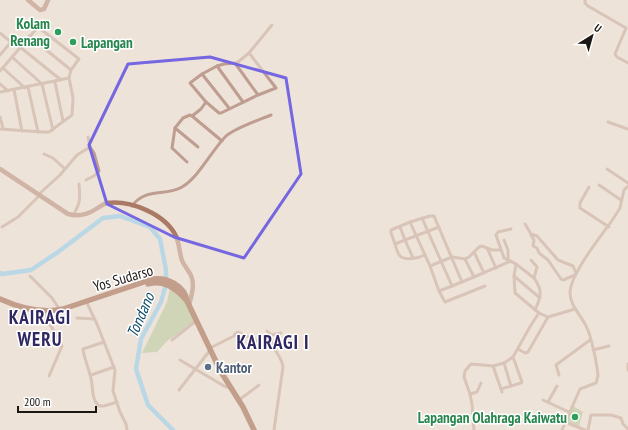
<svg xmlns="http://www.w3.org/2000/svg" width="628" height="430" font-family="'PT Sans Narrow',sans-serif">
<rect width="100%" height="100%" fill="#eee3d9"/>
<g fill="#aac391">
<path d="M170 288 182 296 196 321 167 341 157 352 142 353 167 302Z"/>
<path d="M573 406 583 412 579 426 567 421Z"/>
</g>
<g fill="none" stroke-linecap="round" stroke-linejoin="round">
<path stroke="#7bc8f4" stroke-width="4.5" d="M0 273 2 274 31 270 58 252 103 218 120 216 150 227 160 239 166 270V284L161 302 141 339 136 369 148 405 173 430"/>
<g stroke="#bf9d90" stroke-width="3">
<path d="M585 0V3L588 6 626 28 615 54 617 57 628 63"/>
<path d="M0 33 11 42 0 55"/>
<path d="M29 36 71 70"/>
<path d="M20 47 61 80"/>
<path d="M249 53 272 25"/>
<path d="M12 57 42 84 53 130"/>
<path d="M235 63 238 62 249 53 276 88 258 95"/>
<path d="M3 68 25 88"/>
<path d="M0 71 38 27 79 59 71 70 69 78 0 92"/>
<path d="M202 74 229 108"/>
<path d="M55 82 63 121"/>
<path d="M0 84 8 91"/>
<path d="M28 87 38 132"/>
<path d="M14 90 22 131"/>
<path d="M206 102 219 113H221L258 95 235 63 224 64 217 66"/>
<path d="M192 116 222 141"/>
<path d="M0 117 3 128"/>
<path d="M608 122 628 129"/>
<path d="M175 128 172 148 187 162"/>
<path d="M0 129 43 132H49L72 115 73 98 69 78"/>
<path d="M198 147 175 128 183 118 190 115 192 116 201 109 206 102 190 83 202 74 217 66 243 102"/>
<path d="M44 154 53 158 65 169"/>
<path d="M607 169 628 183"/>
<path d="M86 180 94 176 99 171 94 153 90 147"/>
<path d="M599 185 621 200"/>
<path d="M589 187 580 203V208L609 227"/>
<path d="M38 195 60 175 77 155 90 147 88 137"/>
<path d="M132 206C146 187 165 197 182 187 199 177 212 150 226 136 235 128 259 120 271 115"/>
<path d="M73 216C81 201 80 200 79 184"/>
<path d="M410 222 430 216H434L462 282"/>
<path d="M525 224 531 234 537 236 558 260 573 266 576 273"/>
<path d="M2 227 18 217 39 196"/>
<path d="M400 227 405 240 395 244 391 233V230L410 222 430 266 439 291 452 286 422 218"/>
<path d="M511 229 498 232 496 235 504 258 516 264 514 276 515 293 539 313 548 317 575 309"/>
<path d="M531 235 534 240 533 246 537 248 539 253 548 260 561 279 563 280 575 275"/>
<path d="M504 240 508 250V260"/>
<path d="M395 244C396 247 397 253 400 256 405 261 419 258 425 255"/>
<path d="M487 248 496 268"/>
<path d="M474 252 484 273"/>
<path d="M413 258 405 240 439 227"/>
<path d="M516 264 534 278 537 267 531 260"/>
<path d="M430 266 452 257 465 259 469 257 479 247 482 246 492 250H500"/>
<path d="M30 276 52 298 60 310"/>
<path d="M514 276 540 298"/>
<path d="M474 277 511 261"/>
<path d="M534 278C543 290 541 297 535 310"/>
<path d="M452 286 474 277 465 259"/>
<path d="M439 291 445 302 485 286"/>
<path d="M86 301 97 324 115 370 113 391 120 412 126 424 127 430"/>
<path d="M47 311V323L51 326 62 346 49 376"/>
<path d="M77 318 94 319"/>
<path d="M267 331 271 335 281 333"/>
<path d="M172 340 196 321"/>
<path d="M104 342 83 349C84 358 88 366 90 375 94 385 90 398 99 406H104L117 402"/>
<path d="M210 348 234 336 235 334 238 332 257 341 262 342 271 339C272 350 282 356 283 367L274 430"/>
<path d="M518 349 525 353 528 352 548 317"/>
<path d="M593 350 609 346"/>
<path d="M180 360 224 386 230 388"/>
<path d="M504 363 513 357 531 325 539 313"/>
<path d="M628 364V370"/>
<path d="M91 375 114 367"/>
<path d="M559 375 556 365 590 340"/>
<path d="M501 389 511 386"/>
<path d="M179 390 211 349"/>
<path d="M502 392 493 366 504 363 511 386 521 383 522 382 513 357"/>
<path d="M470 394 477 392 481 383"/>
<path d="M239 400 259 385"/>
<path d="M543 400 569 412"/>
<path d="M548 402 557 386"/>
<path d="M565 422 585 430"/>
<path d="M474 430 472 404 470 394 464 377 465 371 471 364 493 366"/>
<path d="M562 430 580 389 596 383 598 376C597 364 592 339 587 328 582 316 570 306 570 293 570 273 604 233 615 216L620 208 624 190 628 186"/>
<path d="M588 430 591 415H611L621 418 623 424 628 429"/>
</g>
<g stroke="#aa7a67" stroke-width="4.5">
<path d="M28 0 40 10 44 9 48 0"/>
<path d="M0 169 68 214C79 217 87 215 96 209 100 207 103 204 107 203 131 200 165 214 176 236 179 243 179 249 181 257 182 263 186 267 189 272 196 282 192 294 189 305"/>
</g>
<g stroke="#8c492e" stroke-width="5.5">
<path d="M148 284C164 279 177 289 187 301"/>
<path d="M0 299C20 308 41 314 63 309L153 279C167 277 185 286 187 301L221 372 243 407 254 430"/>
</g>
</g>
<path d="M0 0H628V430H0ZM210 57 286 78 301 174 244 258 174 237 107 204 89 145 128 64Z" fill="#eee3d9" fill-opacity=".55" fill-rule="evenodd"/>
<path fill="none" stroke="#7566e1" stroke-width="3" stroke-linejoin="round" d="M210 57 286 78 301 174 244 258 174 237 107 204 89 145 128 64Z"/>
<g fill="#2e9e5b" stroke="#fff" stroke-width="1.5">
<circle cx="58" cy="32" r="4"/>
<circle cx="73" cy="42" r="4"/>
<circle cx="575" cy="417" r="4"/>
</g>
<circle fill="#5c6f8a" stroke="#fff" stroke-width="1.5" cx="208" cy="367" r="4"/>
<g text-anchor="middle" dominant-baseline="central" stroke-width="3" stroke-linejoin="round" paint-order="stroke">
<g font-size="15" font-weight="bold" fill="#27864d" stroke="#fff" text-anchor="end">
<text x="50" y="23">Kolam<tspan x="50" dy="17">Renang</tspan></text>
<text x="81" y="42" text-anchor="start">Lapangan</text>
<text x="567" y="417">Lapangan Olahraga Kaiwatu</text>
</g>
<g font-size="15" fill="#1b1714" stroke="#fff">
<text transform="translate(123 278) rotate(-16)">Yos Sudarso</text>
</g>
<g font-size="15" font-weight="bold" fill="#4e5e75" stroke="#fff" text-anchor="start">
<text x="216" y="367">Kantor</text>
</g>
<g font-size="16" font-style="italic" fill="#0f4d6b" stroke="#fff">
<text transform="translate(140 315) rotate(-67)">Tondano</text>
</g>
<g font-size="19" font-weight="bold" letter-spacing="1" fill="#2f2762" stroke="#fff">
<text x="40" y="317">KAIRAGI<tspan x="40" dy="22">WERU</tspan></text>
<text x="273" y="342">KAIRAGI I</text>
</g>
</g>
<g transform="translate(592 36) rotate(37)" stroke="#ffffff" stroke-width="3" paint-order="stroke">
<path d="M0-3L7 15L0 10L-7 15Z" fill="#1b1714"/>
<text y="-6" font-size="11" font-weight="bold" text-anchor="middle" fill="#1b1714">U</text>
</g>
<path d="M18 406v6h78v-6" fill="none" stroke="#1b1714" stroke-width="2"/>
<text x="24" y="406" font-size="12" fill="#1b1714" stroke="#ffffff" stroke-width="3" paint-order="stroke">200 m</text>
</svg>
